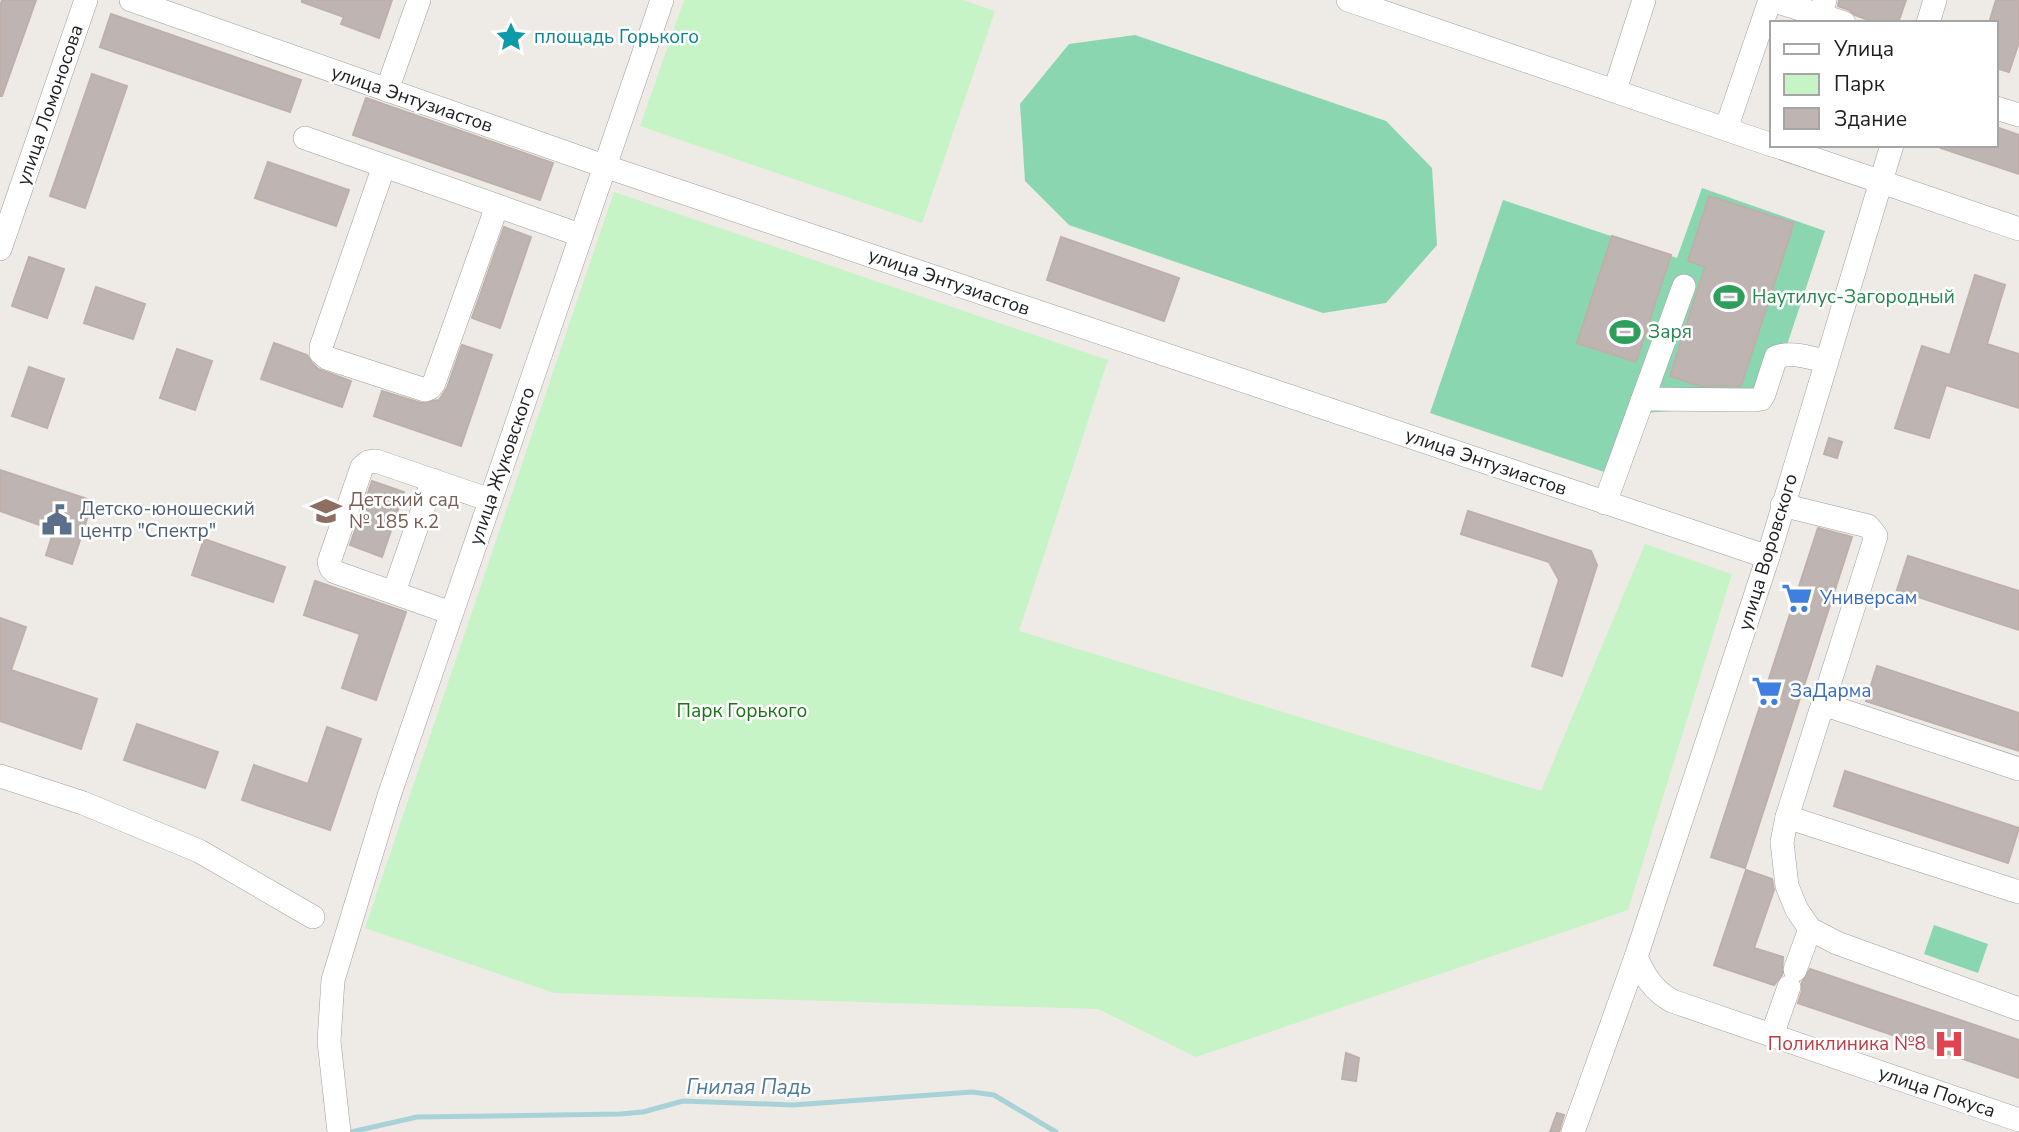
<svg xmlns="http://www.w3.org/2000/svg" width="2019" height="1132" font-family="'Nunito Sans',sans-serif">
<rect width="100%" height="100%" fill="#eeeae5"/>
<g fill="#c7f4c6">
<path d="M684 0H963L995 11 922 223 640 126Z"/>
<path d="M614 192 1108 360 1019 631 1541 791 1645 544 1732 574 1628 910 1196 1057 1098 1009 554 993 365 928Z"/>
</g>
<g fill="#8ad6b0">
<path d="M1135 35 1386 121 1432 168 1437 245 1386 303 1323 313 1069 225 1025 181 1020 104 1069 44Z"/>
<path d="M1702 188 1825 231 1767 405 1642 413 1619 477 1430 413 1503 200 1677 258Z"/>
<path d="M1934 925 1988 944 1978 973 1924 954Z"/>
</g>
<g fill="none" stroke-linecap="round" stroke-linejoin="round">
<path stroke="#a9d2d8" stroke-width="5" d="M351 1132 417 1117 620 1114 643 1112 683 1101 793 1105 972 1092 994 1095 1056 1132"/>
</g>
<g fill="#beb5b2" stroke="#beb0a9" stroke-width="2">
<path d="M2 0H36L2 96H0V7Z"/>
<path d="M302 0H392L379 38 341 24 344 17 302 2Z"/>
<path d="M1839 0H1906L1898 23H1877L1855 15 1849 10 1838 6Z"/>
<path d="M1996 0H2019V42L2009 72 1996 68V23H1989Z"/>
<path d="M111 14 301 80 290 112 100 47Z"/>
<path d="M92 74 127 86 85 208 50 196Z"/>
<path d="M366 98 553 163 540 200 353 135Z"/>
<path d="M1996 127 2019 135V174L1941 148 1942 145H1996Z"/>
<path d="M268 162 349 190 336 226 255 198Z"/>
<path d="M1709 196 1794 223 1741 386H1700L1670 376 1705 267 1688 261Z"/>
<path d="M504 227 531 237 500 328 472 318Z"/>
<path d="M1612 236 1671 255 1636 362 1577 343Z"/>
<path d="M1061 237 1179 278 1164 321 1047 280Z"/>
<path d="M29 257 64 269 47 318 12 306Z"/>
<path d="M1975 275 2005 285 1987 344 2019 354V408L1946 385 1929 438 1895 428 1922 346 1950 355Z"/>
<path d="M96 287 145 304 133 339 84 323Z"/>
<path d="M274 343 307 355 312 363 318 369 351 381 342 407 261 379Z"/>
<path d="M462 345 492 355 461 446 374 416 382 391 421 403 439 400 447 388Z"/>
<path d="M177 349 212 361 195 410 160 398Z"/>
<path d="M29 367 64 379 47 428 12 416Z"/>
<path d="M1829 438 1842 442 1837 458 1824 454Z"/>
<path d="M0 470 93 501 72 564 46 555 54 530 0 511Z"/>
<path d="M372 481 404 492 382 557 350 545Z"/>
<path d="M1468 511 1591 551 1597 565 1562 676 1532 666 1559 580 1549 562 1461 534Z"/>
<path d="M1818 528 1852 537 1745 868 1711 857Z"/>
<path d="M204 539 285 567 273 602 192 575Z"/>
<path d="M1908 556 2019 591V630L1897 590Z"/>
<path d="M315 581 406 612 376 700 342 688 360 634 304 615Z"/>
<path d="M0 618 26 627 11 670 97 699 81 749 0 721Z"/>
<path d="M1877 666 2019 713V751L1866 701Z"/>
<path d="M137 724 218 752 205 788 124 760Z"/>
<path d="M327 727 361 739 330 830 242 800 254 765 308 784Z"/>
<path d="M1845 771 2019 828 2008 863 1834 806Z"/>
<path d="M1746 870 1772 879 1774 890 1754 948 1783 957 1782 975 1774 985 1714 965Z"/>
<path d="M1810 969 2019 1040V1078L1798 1003 1802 991V982Z"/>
<path d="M1346 1053 1359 1058 1356 1081 1342 1079Z"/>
<path d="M1557 1113 1564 1115 1559 1132H1550Z"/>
</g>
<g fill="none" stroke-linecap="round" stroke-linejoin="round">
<g stroke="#9f9f9f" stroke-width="24">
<g id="minor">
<path d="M131 0 604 166 1768 557"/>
<path d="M1348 0 1772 145"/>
<path d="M1771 0 1820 15"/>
<path d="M1825 0 1820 15 1844 23"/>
<path d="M1928 23 1935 0"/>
<path d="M387 90 419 0"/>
<path d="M1615 90 1644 0"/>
<path d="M1996 108 2019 115"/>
<path d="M1726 129 1770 0"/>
<path d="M305 138 580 235"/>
<path d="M1773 145 2019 229"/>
<path d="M384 166 321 347V353L327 358 425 390 430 388 434 383 497 206"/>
<path d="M0 249 86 0"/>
<path d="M1643 399 1755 400 1761 399 1764 394 1776 357C1792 351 1810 358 1826 361"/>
<path d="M1605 503 1684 286"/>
<path d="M1782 505 1868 526 1876 536 1787 817 1782 842 1787 886 1797 910 1810 929 1837 943 2019 1009"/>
<path d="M394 592 433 480"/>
<path d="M451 613 335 572 331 568 329 562 362 467 368 462 376 461 490 500"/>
<path d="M1823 704 2019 769"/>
<path d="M0 776 83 803 199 851 313 917"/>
<path d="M1787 817 2019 892"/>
<path d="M1636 957C1645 977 1653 990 1672 1001L2019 1120"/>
<path d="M1795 970 1810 929"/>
<path d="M1772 1035 1789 987"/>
<path d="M339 1132 329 1041 333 980 389 796 662 0"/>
<path d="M1573 1132 1636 957 1768 557 1892 145"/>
</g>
</g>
<use href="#minor" stroke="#fff" stroke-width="23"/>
</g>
<defs>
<g id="sight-bare" transform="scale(2.415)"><path d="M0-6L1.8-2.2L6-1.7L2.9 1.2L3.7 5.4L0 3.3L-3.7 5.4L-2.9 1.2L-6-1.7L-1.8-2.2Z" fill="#0f9aa8" stroke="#fff" stroke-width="2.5" paint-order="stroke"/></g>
<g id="stadium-bare" transform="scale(2.415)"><path d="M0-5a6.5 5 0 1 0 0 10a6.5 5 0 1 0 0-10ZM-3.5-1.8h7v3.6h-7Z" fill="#2e9e5b" stroke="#fff" stroke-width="2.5" paint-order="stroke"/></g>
<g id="school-bare" transform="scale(2.415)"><path d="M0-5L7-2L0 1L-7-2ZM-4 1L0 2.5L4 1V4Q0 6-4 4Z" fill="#8d6e63" stroke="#fff" stroke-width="2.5" paint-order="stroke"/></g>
<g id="civic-bare" transform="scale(2.415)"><path d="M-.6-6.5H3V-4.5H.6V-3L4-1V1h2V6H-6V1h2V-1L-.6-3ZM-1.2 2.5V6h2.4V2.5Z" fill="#5c6f8a" stroke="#fff" stroke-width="2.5" paint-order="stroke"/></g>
<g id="supermarket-bare" transform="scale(2.415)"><path d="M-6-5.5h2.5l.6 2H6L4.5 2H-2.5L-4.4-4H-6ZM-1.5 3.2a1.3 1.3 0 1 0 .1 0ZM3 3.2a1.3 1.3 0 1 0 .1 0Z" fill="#3f7fe0" stroke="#fff" stroke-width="2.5" paint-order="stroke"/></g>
<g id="hospital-bare" transform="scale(2.415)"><path d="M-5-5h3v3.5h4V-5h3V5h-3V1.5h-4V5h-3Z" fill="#e0444e" stroke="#fff" stroke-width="2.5" paint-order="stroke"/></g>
</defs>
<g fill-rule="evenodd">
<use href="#sight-bare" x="511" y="37"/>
<use href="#stadium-bare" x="1729" y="297"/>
<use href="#stadium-bare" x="1625" y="332"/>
<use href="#school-bare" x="326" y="511"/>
<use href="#civic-bare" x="57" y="520"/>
<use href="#supermarket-bare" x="1797" y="598"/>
<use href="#supermarket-bare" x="1767" y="691"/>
<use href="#hospital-bare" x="1949" y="1044"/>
</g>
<g text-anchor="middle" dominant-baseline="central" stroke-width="5" stroke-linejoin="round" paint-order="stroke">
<g font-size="19" fill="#0d838f" stroke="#fff" text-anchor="start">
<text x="534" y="37">площадь Горького</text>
</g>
<g font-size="19" fill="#1e1e1e" stroke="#fff">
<text transform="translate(412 99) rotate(19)">улица Энтузиастов</text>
<text transform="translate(50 105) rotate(-71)">улица Ломоносова</text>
<text transform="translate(949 282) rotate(19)">улица Энтузиастов</text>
<text transform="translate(1486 462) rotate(19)">улица Энтузиастов</text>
<text transform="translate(502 466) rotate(-71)">улица Жуковского</text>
<text transform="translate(1768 552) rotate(-73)">улица Воровского</text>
<text transform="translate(1937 1092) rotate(19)">улица Покуса</text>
</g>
<g font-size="19" fill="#27864d" stroke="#fff" text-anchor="start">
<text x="1752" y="297">Наутилус-Загородный</text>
<text x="1648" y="332">Заря</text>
</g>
<g font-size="19" fill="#785e54" stroke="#fff" text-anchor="start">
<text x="349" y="500">Детский сад<tspan x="349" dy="22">№ 185 к.2</tspan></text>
</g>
<g font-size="19" fill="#4e5e75" stroke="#fff" text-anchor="start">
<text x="80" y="509">Детско-юношеский<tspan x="80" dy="22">центр "Спектр"</tspan></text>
</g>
<g font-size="19" fill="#366cbe" stroke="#fff" text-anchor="start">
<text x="1820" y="598">Универсам</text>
<text x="1790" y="691">ЗаДарма</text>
</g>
<g font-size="19" fill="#187315" stroke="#fff">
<text x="742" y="711">Парк Горького</text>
</g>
<g font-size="19" fill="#be3a42" stroke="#fff" text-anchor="end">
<text x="1926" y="1044">Поликлиника №8</text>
</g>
<g font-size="21" font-style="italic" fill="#4c7996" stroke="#fff">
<text x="749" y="1087">Гнилая Падь</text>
</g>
</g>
<rect x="1770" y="21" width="228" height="126" fill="#ffffff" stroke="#a5a5a5" stroke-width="2"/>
<rect x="1784" y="44" width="35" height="10" fill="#ffffff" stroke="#a5a5a5" stroke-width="2"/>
<text x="1834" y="56" font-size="21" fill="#1e1e1e">Улица</text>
<rect x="1784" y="74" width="35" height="21" fill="#c7f4c6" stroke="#a5a5a5" stroke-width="2"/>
<text x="1834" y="91" font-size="21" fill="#1e1e1e">Парк</text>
<rect x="1784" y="108" width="35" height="21" fill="#beb5b2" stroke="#a5a5a5" stroke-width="2"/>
<text x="1834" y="126" font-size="21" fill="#1e1e1e">Здание</text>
</svg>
